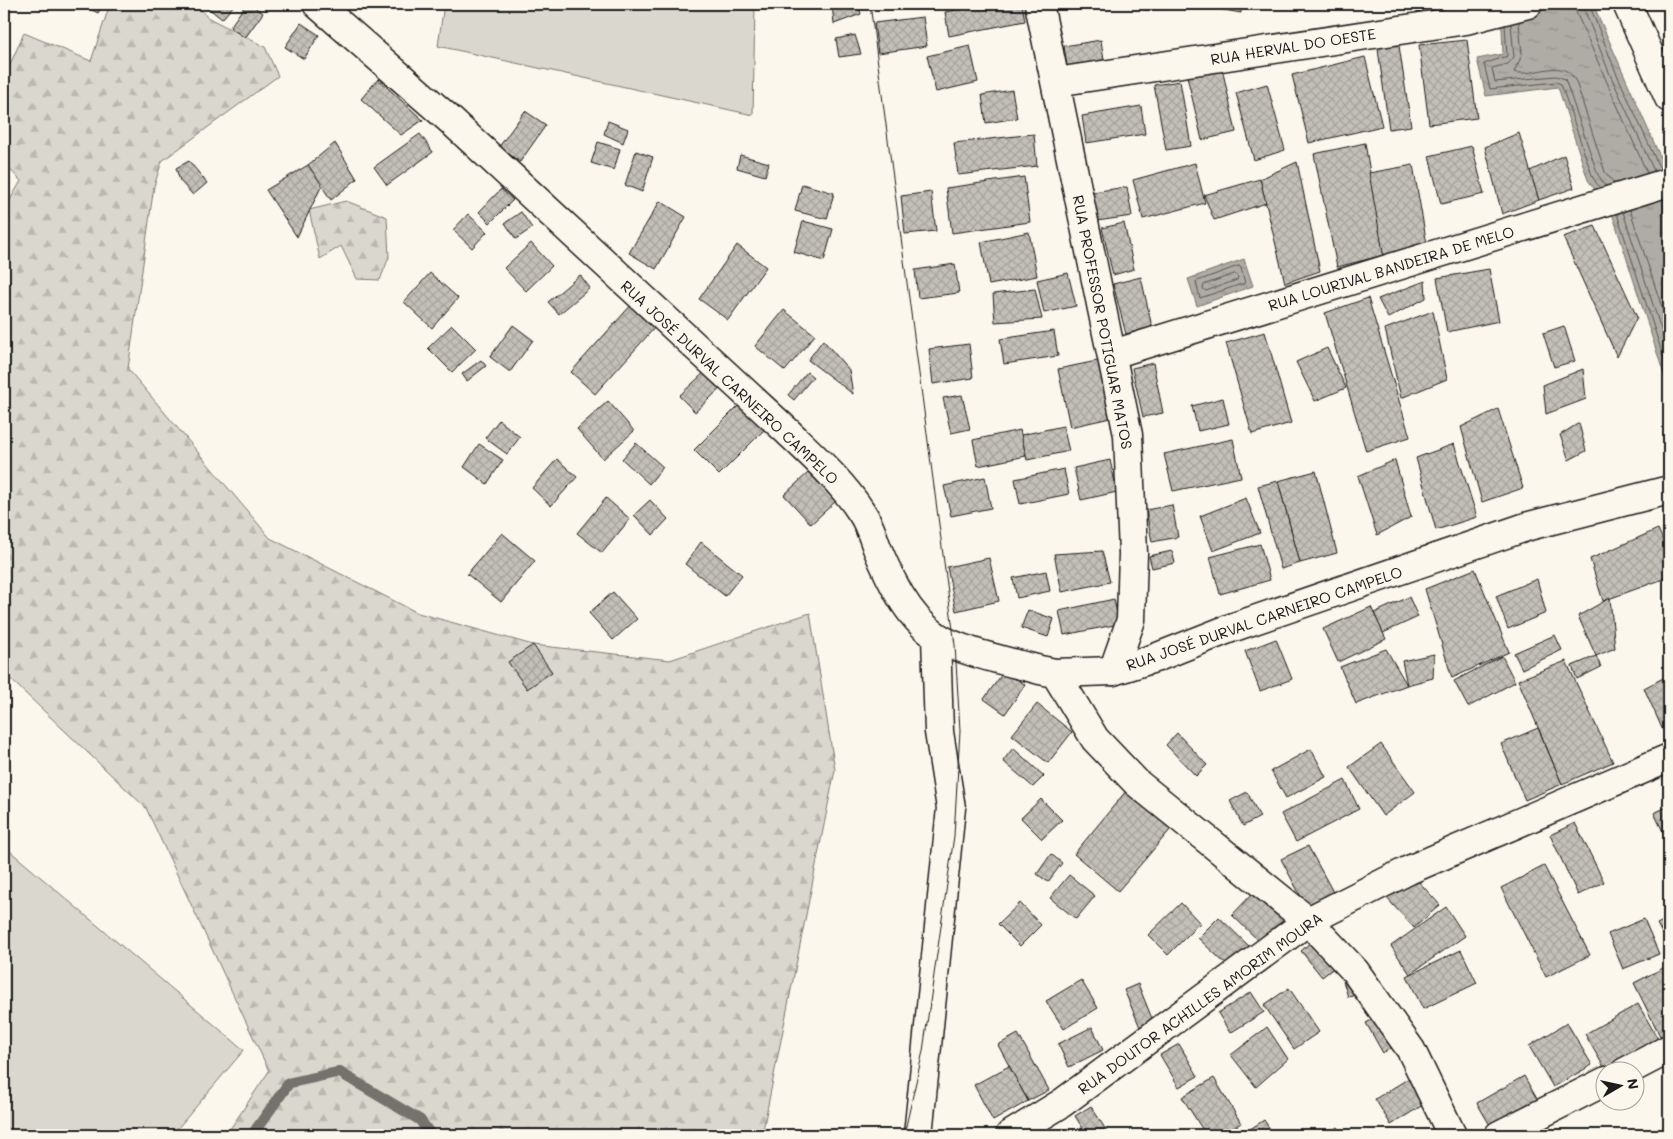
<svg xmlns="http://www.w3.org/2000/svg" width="1673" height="1139" font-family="Mali,sans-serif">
<defs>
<pattern id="forest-firs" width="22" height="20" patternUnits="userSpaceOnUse" patternTransform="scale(1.25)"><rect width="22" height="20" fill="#dad7ce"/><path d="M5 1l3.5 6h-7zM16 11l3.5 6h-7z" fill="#bab8b0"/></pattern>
<pattern id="water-ripples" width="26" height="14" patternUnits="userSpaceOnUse" patternTransform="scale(1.25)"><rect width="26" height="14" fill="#afaca5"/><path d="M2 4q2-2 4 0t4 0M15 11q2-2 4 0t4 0" fill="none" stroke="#96938d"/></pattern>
<pattern id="building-cross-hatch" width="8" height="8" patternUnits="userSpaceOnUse" patternTransform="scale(1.25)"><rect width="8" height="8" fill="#c3c0b8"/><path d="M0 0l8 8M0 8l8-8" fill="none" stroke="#a7a49e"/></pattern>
</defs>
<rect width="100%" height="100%" fill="#fbf7ec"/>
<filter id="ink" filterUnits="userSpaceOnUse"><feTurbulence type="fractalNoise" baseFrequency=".02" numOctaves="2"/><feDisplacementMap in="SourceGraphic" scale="10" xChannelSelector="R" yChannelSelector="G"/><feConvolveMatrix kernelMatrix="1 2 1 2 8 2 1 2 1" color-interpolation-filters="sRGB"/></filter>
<g filter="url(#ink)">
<g fill="#dad7ce" stroke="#7b7a75">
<path d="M444 4H755L753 115 438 46Z"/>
<path d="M4 846 244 1050 172 1135H4Z"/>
</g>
<g fill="url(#forest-firs)" stroke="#7b7a75">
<path d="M110 4H196L207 17 265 47 278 76 162 161 154 186 128 369 270 538 418 613 533 645 670 660 810 613 835 770 762 1135H226L269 1071 146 808 4 673V210L21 181 4 163V78L24 33 91 61Z"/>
<path d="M346 201 387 217 389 257 380 280 357 279 341 246 320 259 309 210Z"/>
</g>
<g fill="url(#water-ripples)" stroke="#74726e">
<path d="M1486 4H1593L1669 177V390L1612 213 1588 180 1558 87 1486 96 1477 59 1503 54 1502 29Z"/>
<path d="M1244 259 1253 286 1197 306 1188 279Z"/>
</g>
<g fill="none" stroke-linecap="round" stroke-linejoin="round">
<g stroke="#575653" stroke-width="1">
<path d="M1575 4 1576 12 1647 173"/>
<path d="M1582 4 1609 72 1654 171"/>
<path d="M1589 4 1615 70 1660 169"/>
<path d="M1519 22 1522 55 1514 72C1534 78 1564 55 1576 82L1605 172 1614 183"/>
<path d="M1511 24 1514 57 1508 64 1492 68 1495 82 1556 76 1565 79 1598 175 1606 186"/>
<path d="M1505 25 1507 56 1484 64 1490 89 1556 82 1561 84 1593 178 1600 188"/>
<path d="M1630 210 1669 329"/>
<path d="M1623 212 1669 354"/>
<path d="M1617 214 1669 374"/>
<path d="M1239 266 1241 268 1245 283 1200 298 1196 282Z"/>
<path d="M1235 274 1238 277 1237 280 1206 291 1203 289 1204 285Z"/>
</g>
<path stroke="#74726e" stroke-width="11" d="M252 1135 289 1083 339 1072 420 1120 431 1135"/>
</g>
<g fill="url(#building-cross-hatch)" stroke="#1c1c1c">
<path d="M80 4H103L98 13Z"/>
<path d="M203 4H235L222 19Z"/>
<path d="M246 4H250L263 13 245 38 230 27Z"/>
<path d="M832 4H858L861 14 834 24Z"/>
<path d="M989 4H1022L1025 21 949 36 945 12Z"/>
<path d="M1145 4H1202V6L1145 10Z"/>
<path d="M1202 4H1241V13L1202 6Z"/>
<path d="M923 17 927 46 878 53 874 23Z"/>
<path d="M301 23 319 35 304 59 285 47Z"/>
<path d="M855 35 861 54 839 57 836 39Z"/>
<path d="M1398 39 1411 126 1389 129 1377 42Z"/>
<path d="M1101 40 1104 61 1067 67 1064 46Z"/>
<path d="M1467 40 1477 118 1429 124 1419 45Z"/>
<path d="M970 46 978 82 936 92 927 56Z"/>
<path d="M1365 57 1382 126 1309 143 1292 75Z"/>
<path d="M1222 68 1236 132 1202 140 1187 76Z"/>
<path d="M378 79 423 120 401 135 361 99Z"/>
<path d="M1180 81 1191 146 1166 150 1154 85Z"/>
<path d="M1267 84 1285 150 1254 160 1236 93Z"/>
<path d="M1012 90 1017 118 986 123 982 95Z"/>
<path d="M1141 106 1145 134 1086 143 1082 116Z"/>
<path d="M525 111 546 125 520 162 499 147Z"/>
<path d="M608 121 628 129 623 143 604 134Z"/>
<path d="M1519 133 1539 200 1502 214 1485 147Z"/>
<path d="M420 134 433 152 387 185 374 167Z"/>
<path d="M1034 134 1037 166 958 175 954 143Z"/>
<path d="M598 142 620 149 614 170 591 163Z"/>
<path d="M335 143 357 179 331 200 308 165Z"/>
<path d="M1365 143 1384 255 1337 267 1314 154Z"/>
<path d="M1472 146 1484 194 1441 204 1429 156Z"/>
<path d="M636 151 653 157 642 192 625 185Z"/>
<path d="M740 155 769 163 765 176 737 168Z"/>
<path d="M1564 155 1574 188 1539 200 1530 171Z"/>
<path d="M189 161 207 183 193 195 180 181 176 168Z"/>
<path d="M1297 162 1320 271 1285 283 1260 179Z"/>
<path d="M1195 163 1205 203 1143 219 1133 180Z"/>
<path d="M308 165 322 185 297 237 266 190Z"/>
<path d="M1413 165 1428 250 1384 258 1369 173Z"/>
<path d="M1024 177 1030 222 952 233 946 188Z"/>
<path d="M1260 179 1266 203 1214 220 1204 195Z"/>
<path d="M802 184 834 193 827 219 795 211Z"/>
<path d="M1127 187 1132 216 1097 221 1092 192Z"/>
<path d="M501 189 513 200 490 223 479 212Z"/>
<path d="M931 192 936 231 905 234 901 196Z"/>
<path d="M660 201 686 217 656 269 629 253Z"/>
<path d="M521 212 532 228 516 239 505 223Z"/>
<path d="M468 214 487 232 472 248 453 230Z"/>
<path d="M803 221 833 229 824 261 794 252Z"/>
<path d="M1124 223 1134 269 1113 275 1102 228Z"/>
<path d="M1595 226 1637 317 1617 357 1563 237Z"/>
<path d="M1029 232 1037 276 989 285 981 242Z"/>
<path d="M531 243 552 266 526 291 504 268Z"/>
<path d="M737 245 766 267 728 320 699 299Z"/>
<path d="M955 264 959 293 918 298 915 270Z"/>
<path d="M1489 269 1499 321 1447 332 1437 278Z"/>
<path d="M430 273 458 298 432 328 404 302Z"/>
<path d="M1068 273 1076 306 1044 313 1037 280Z"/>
<path d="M580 275 590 288 559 314 548 302Z"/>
<path d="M4 277 10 283 4 292Z"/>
<path d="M1141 277 1152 327 1126 334 1113 284Z"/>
<path d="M1425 281 1426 298 1388 318 1378 299Z"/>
<path d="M1035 289 1042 319 995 322 993 294Z"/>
<path d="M1368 298 1410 437 1366 451 1325 313Z"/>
<path d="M633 303 657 325 595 394 571 372Z"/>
<path d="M784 310 815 335 785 371 755 346Z"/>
<path d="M1433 311 1447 379 1401 398 1385 329Z"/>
<path d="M452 325 476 349 452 372 428 348Z"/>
<path d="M513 325 533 340 510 372 490 357Z"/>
<path d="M1564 326 1575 361 1554 367 1543 333Z"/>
<path d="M1054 331 1058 356 1004 364 1000 339Z"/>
<path d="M1265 332 1291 423 1252 434 1226 343Z"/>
<path d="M823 340 849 370 853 394 808 360Z"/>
<path d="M969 344 973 378 933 384 929 349Z"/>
<path d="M1327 348 1346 388 1315 401 1296 362Z"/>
<path d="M481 360 486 366 467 381 462 374Z"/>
<path d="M1102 360 1115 417 1070 427 1058 369Z"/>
<path d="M1153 363 1163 413 1143 417 1132 368Z"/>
<path d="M708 369 724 385 695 412 679 396Z"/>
<path d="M1583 369 1586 399 1546 414 1543 385Z"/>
<path d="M807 372 813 377 794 400 788 395Z"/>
<path d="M962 395 970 429 951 433 943 398Z"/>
<path d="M1223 398 1229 424 1198 431 1192 406Z"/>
<path d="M608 401 634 431 603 459 577 429Z"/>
<path d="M743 401 768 426 719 475 694 450Z"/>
<path d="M1498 409 1523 488 1482 502 1461 427Z"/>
<path d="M499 420 520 437 507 454 485 438Z"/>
<path d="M1579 423 1586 451 1569 460 1560 435Z"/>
<path d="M1063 426 1069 451 1027 460 1021 435Z"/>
<path d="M1020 430 1026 456 978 466 973 440Z"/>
<path d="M1233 439 1241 477 1173 491 1164 454Z"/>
<path d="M636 443 663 467 649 484 622 459Z"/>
<path d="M479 444 503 460 487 484 464 467Z"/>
<path d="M1454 444 1477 517 1436 530 1416 458Z"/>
<path d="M557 459 577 477 551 506 532 488Z"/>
<path d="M1110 460 1117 492 1081 500 1074 468Z"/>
<path d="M1395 460 1411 517 1377 535 1358 476Z"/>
<path d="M1064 469 1069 494 1020 504 1015 479Z"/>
<path d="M1316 471 1337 553 1300 563 1278 481Z"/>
<path d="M809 472 836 501 811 524 784 495Z"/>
<path d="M985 477 991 508 951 516 944 486Z"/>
<path d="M1278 481 1300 563 1281 569 1258 486Z"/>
<path d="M606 498 630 519 602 553 577 533Z"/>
<path d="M1246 498 1260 533 1213 551 1200 516Z"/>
<path d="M650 500 668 519 653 535 634 515Z"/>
<path d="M1172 505 1178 537 1152 542 1146 510Z"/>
<path d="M1658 529 1669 554V577L1603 601 1590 559Z"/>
<path d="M502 533 535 561 501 602 467 574Z"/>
<path d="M701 542 742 575 725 596 685 564Z"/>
<path d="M1260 544 1270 580 1220 594 1210 557Z"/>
<path d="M1102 551 1110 582 1062 592 1054 554Z"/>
<path d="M1172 551 1175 563 1152 568 1149 556Z"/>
<path d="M989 558 999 601 956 611 947 567Z"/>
<path d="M1475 569 1509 652 1452 678 1425 589Z"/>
<path d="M1046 571 1050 591 1017 598 1013 578Z"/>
<path d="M1537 579 1546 613 1508 629 1496 596Z"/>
<path d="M613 592 637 619 613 640 589 613Z"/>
<path d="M1409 597 1418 617 1383 633 1374 613Z"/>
<path d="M1610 598 1615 648 1596 656 1578 616Z"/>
<path d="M1114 599 1119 624 1064 635 1059 611Z"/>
<path d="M1371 607 1386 639 1338 662 1323 629Z"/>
<path d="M1028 610 1054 619 1048 637 1021 628Z"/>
<path d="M1555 635 1562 650 1522 669 1514 653Z"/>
<path d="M1276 639 1292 679 1260 691 1245 651Z"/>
<path d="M533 645 552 672 527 689 508 662Z"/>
<path d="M1386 649 1407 685 1356 704 1340 667Z"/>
<path d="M1434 654 1433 678 1407 685 1402 661Z"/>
<path d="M1502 656 1515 682 1468 707 1454 681Z"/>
<path d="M1596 656 1601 667 1577 679 1572 666Z"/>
<path d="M1566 661 1613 762 1562 784 1518 680Z"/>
<path d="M1005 670 1025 685 1005 714 984 699Z"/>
<path d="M1669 675V744L1644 688Z"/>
<path d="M1037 704 1072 732 1048 763 1012 735Z"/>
<path d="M1538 728 1562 784 1525 800 1501 744Z"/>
<path d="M1177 733 1207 765 1196 776 1166 745Z"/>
<path d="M1381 744 1415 792 1383 816 1349 767Z"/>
<path d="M1013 748 1044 776 1033 787 1003 761Z"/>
<path d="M1311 749 1326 777 1286 798 1271 771Z"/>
<path d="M1345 780 1359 809 1296 842 1281 814Z"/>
<path d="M1131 785 1176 823 1118 891 1074 854Z"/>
<path d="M1247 792 1260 817 1243 826 1230 801Z"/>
<path d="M1041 799 1062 820 1042 839 1021 818Z"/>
<path d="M1669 806V844L1654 813Z"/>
<path d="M1575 823 1604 882 1578 895 1550 835Z"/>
<path d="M1308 846 1333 892 1306 906 1281 859Z"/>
<path d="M1051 854 1062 863 1048 882 1037 874Z"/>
<path d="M1544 866 1590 955 1546 977 1501 888Z"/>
<path d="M1410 872 1440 905 1414 928 1384 895Z"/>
<path d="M1069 875 1095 896 1076 919 1050 898Z"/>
<path d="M1257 889 1290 922 1265 947 1232 915Z"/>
<path d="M1020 903 1041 925 1020 946 998 924Z"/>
<path d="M1181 903 1200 923 1168 955 1148 935Z"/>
<path d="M1446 907 1465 936 1410 974 1391 946Z"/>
<path d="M1219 917 1253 950 1233 971 1198 938Z"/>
<path d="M1669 918V934L1664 937 1657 924Z"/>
<path d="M1644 919 1659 954 1623 969 1608 934Z"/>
<path d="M1313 940 1335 967 1322 977 1301 951Z"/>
<path d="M1461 950 1477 983 1423 1009 1407 976Z"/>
<path d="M1669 965V1032L1660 1036 1634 983Z"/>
<path d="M1356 977 1361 994 1348 997 1343 981Z"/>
<path d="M1081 980 1098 1008 1064 1029 1046 1001Z"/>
<path d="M1138 984 1153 1021 1140 1027 1124 990Z"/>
<path d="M1289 988 1319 1032 1294 1049 1264 1005Z"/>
<path d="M1251 992 1264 1012 1230 1033 1218 1013Z"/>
<path d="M1638 1004 1658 1039 1605 1069 1585 1034Z"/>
<path d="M1383 1014 1399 1043 1383 1053 1366 1023Z"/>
<path d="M1567 1023 1592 1065 1553 1087 1529 1046Z"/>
<path d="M1092 1027 1103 1050 1069 1067 1058 1044Z"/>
<path d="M1267 1027 1288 1059 1256 1087 1231 1055Z"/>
<path d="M1018 1034 1049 1090 1028 1101 998 1045Z"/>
<path d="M1179 1044 1198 1076 1179 1087 1160 1055Z"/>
<path d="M1009 1066 1028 1101 993 1121 974 1085Z"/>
<path d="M1524 1076 1541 1106 1494 1132 1477 1103Z"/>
<path d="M1411 1077 1426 1103 1391 1125 1375 1099Z"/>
<path d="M1214 1078 1241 1123 1222 1135H1206L1182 1097Z"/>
<path d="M1091 1106 1109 1135H1087L1075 1116Z"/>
<path d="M1264 1120 1274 1135H1241Z"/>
<path d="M1338 1127 1342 1135H1322Z"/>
<path d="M689 1129 705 1135H687Z"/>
</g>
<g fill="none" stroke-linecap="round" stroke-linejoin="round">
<g stroke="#1c1c1c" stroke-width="31">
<g id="minor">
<path d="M317 4 449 119 788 432C814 457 842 482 862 513 869 523 873 537 877 548 890 579 907 616 936 636 960 652 1011 662 1040 670L1055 673 1113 671 1155 658 1231 628 1529 526 1669 490"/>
<path d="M1039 4 1128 435 1133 553 1131 620 1113 671"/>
<path d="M1056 82 1466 20 1528 4"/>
<path d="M1113 354 1669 182"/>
<path d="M1055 673 1095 739 1137 783 1308 921 1355 971 1411 1050 1452 1135"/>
<path d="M1625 1072 1669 1049"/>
<path d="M918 1135 951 808 939 732 936 636"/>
<path d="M1010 1135 1062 1103 1308 921 1409 870 1669 758"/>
<path d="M1499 1135 1606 1081"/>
</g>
</g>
<g stroke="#1c1c1c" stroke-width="31">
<path id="major" d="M1627 4 1669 98"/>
</g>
<use href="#minor" stroke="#fbf7ec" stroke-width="28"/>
<use href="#major" stroke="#fbf7ec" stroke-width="28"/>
<path stroke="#1c1c1c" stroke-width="1" d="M870 4 955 645 960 731 954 836 923 1051 904 1135"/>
</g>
</g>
<g text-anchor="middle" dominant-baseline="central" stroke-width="5" stroke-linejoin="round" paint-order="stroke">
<g font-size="15" fill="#1c1c1c" stroke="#fbf7ec">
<text transform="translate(1293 46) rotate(-9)">RUA HERVAL DO OESTE</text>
<text transform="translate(1391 268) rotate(-17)">RUA LOURIVAL BANDEIRA DE MELO</text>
<text transform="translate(1103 322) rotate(79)">RUA PROFESSOR POTIGUAR MATOS</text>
<text transform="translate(730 382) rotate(43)">RUA JOSÉ DURVAL CARNEIRO CAMPELO</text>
<text transform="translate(1264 618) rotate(-19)">RUA JOSÉ DURVAL CARNEIRO CAMPELO</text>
<text transform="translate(1200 1003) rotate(-36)">RUA DOUTOR ACHILLES AMORIM MOURA</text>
</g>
</g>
<rect width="1673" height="1139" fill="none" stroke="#fbf7ec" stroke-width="20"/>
<rect x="10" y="10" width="1653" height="1119" fill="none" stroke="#1c1c1c" stroke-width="2" filter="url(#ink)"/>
<g transform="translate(1620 1086) rotate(81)"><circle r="24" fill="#fbf7ec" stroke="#a29f99"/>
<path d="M0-4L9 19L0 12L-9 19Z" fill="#1c1c1c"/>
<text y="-8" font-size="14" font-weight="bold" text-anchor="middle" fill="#1c1c1c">N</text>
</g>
</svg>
